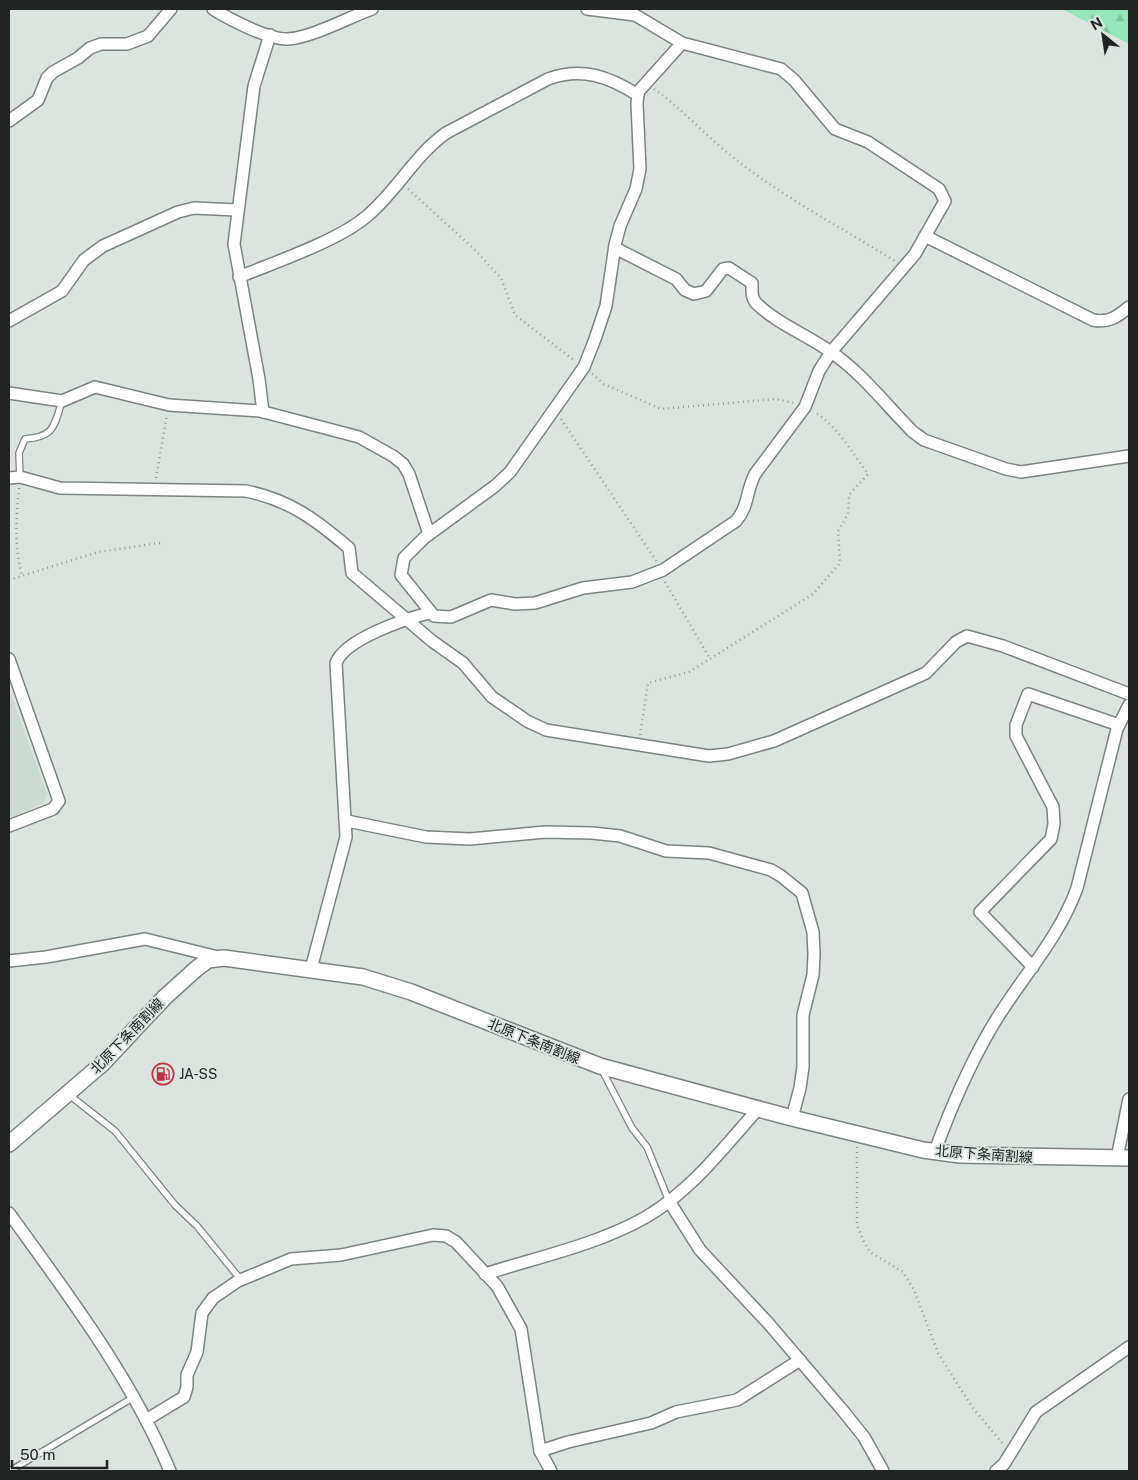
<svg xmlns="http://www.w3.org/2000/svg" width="1138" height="1480" font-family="'Public Sans','Noto Sans JP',sans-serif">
<defs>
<pattern id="forest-firs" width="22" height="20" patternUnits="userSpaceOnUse" patternTransform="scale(1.25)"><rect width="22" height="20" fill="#92e7bb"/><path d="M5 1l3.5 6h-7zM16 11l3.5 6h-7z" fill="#7ec6a0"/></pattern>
</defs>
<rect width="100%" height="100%" fill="#dbe4df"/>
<path fill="#cadbd2" d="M9 689 47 794 43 803 9 818Z"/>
<path fill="url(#forest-firs)" d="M1062 9H1129V44Z"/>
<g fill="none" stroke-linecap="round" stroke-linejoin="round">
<g stroke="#7c847f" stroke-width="8">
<g id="lane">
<path d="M20 477 19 453 25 439C54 437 54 427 62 401"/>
<path d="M602 1070 632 1128 647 1147 669 1201"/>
<path d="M68 1094 115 1131 175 1205 197 1226 241 1280"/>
<path d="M10 1471 134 1397"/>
</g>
</g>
<g stroke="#7c847f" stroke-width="14">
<g id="street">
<path d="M213 9C229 19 269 40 288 39 313 37 347 18 372 9"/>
<path d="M587 9 635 15 682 43 781 69 794 80 835 129 868 142 939 189 945 201 915 254 831 352 819 371 805 407 755 474C746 491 749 506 736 521L663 570 632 582 583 588 535 603 515 604 491 600 451 617 434 616 401 575 404 558 424 538 495 486 510 472 584 367 595 339 606 306 615 245 620 226 636 189 640 169 637 104 638 92 682 43"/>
<path d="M9 121 38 100 47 78 53 72 78 58 90 48 101 44H127L148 36 171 9"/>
<path d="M925 236 1093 320C1109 323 1117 317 1129 307"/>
<path d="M615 248 676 279 685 290 694 294 706 291 723 269 729 268 752 283C752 291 751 298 757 304 778 324 807 335 831 352 862 373 887 406 913 432L924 440 1006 469 1021 472 1129 456"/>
<path d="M239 277C275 262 338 241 367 216 397 191 414 156 446 133L548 79C582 67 608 76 638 95"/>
<path d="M9 321 62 291 84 260 103 246 178 212 194 208 237 210"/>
<path d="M9 393 62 401 95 387 169 405 260 411 359 437 393 456 403 464 409 474 429 534"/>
<path d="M263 412 259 379 234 244 254 86 270 35"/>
<path d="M9 478 20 477 60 488 246 491C290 500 316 520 349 548L352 573 432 641 463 663 492 697 527 721 546 730 709 756 728 754 774 741 926 673 956 642 967 636 1003 646 1129 694"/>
<path d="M9 659 59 801 53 809 9 826"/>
<path d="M347 821 426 837 470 839 545 832 592 833 620 836 666 851 709 853 771 870 781 876 802 893 813 932 814 954 813 975 803 1015V1067L800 1088 792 1118"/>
<path d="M9 961 46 957 145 939 218 957"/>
<path d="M1033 967 980 912 1051 839 1054 824 1053 807 1016 736V725L1028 694 1119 725"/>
<path d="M311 969 346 837 336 663C345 639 405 619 429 613"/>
<path d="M935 1151C950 1110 968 1068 990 1030 1018 981 1058 941 1077 888L1117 729 1129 705"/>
<path d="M1117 1158 1129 1099"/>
<path d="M669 1201 700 1250 769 1324 844 1412 864 1437 883 1471"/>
<path d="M9 1213C68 1295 131 1377 170 1471"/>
<path d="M485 1274C538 1257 597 1245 646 1217 691 1191 724 1147 758 1109"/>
<path d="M146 1420 184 1397 187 1387V1375L197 1352 202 1313 213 1298 238 1281 291 1259 341 1255 433 1235 446 1236 456 1242 497 1286 521 1329 540 1451 551 1471"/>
<path d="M540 1451 568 1442 651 1423 676 1412 737 1400 800 1360"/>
<path d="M996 1471 1004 1464 1036 1412 1129 1347"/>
</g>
</g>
<g stroke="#7c847f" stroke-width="18">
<path id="secondary" d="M9 1144 102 1064 165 997 196 969 208 960 224 958 363 977 411 992 600 1066 792 1118 923 1150 960 1155 1129 1158"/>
</g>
<g stroke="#949b97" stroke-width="2.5" stroke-dasharray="1 4" stroke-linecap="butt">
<path d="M654 89C680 107 699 129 723 149 775 193 837 225 895 261"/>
<path d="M408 189 473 248 501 278 515 315 575 361"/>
<path d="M592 374 604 384 661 409 775 399 794 403"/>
<path d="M561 419 657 562"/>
<path d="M156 478 167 415"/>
<path d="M19 488C16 519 14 545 22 576"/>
<path d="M9 580 98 552 160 543"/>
<path d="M665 582 709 657"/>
<path d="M640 735 648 683 689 672 813 594 840 563 838 531 848 514 849 495 868 474C853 454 837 425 814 412"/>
<path d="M857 1147V1225L863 1240 870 1252 903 1272 914 1290 938 1353 972 1407 1003 1444"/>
</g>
<use href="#lane" stroke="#fff" stroke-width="5.5"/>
<use href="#street" stroke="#fff" stroke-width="11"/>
<use href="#secondary" stroke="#fff" stroke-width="15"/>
</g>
<defs>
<g id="fuel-ring" transform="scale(1.125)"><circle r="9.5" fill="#dbe4df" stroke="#c3333f" stroke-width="1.5"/><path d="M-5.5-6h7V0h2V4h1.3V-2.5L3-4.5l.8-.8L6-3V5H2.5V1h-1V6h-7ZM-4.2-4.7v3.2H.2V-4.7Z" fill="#c3333f"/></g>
</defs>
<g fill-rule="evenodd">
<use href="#fuel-ring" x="163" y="1074"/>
</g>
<g text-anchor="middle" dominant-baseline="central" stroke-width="4" stroke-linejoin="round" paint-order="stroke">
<g font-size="14" fill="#202321" stroke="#dbe4df">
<text transform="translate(127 1036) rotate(-46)">北原下条南割線</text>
<text transform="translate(534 1041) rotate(22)">北原下条南割線</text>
<text transform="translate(984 1154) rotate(4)">北原下条南割線</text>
</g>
<g font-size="14" fill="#202321" stroke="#dbe4df" text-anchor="start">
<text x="179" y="1074">JA-SS</text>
</g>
</g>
<rect width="1138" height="1480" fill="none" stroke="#202321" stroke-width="20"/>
<g transform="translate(1103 35) rotate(330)" stroke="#dbe4df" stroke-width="4" paint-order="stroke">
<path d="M0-4L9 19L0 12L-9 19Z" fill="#202321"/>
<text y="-8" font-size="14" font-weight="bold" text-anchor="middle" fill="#202321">N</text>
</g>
<path d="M12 1460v8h95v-8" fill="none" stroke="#202321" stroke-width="2.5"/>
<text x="20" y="1460" font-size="15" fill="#202321" stroke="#dbe4df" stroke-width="4" paint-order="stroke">50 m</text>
</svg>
